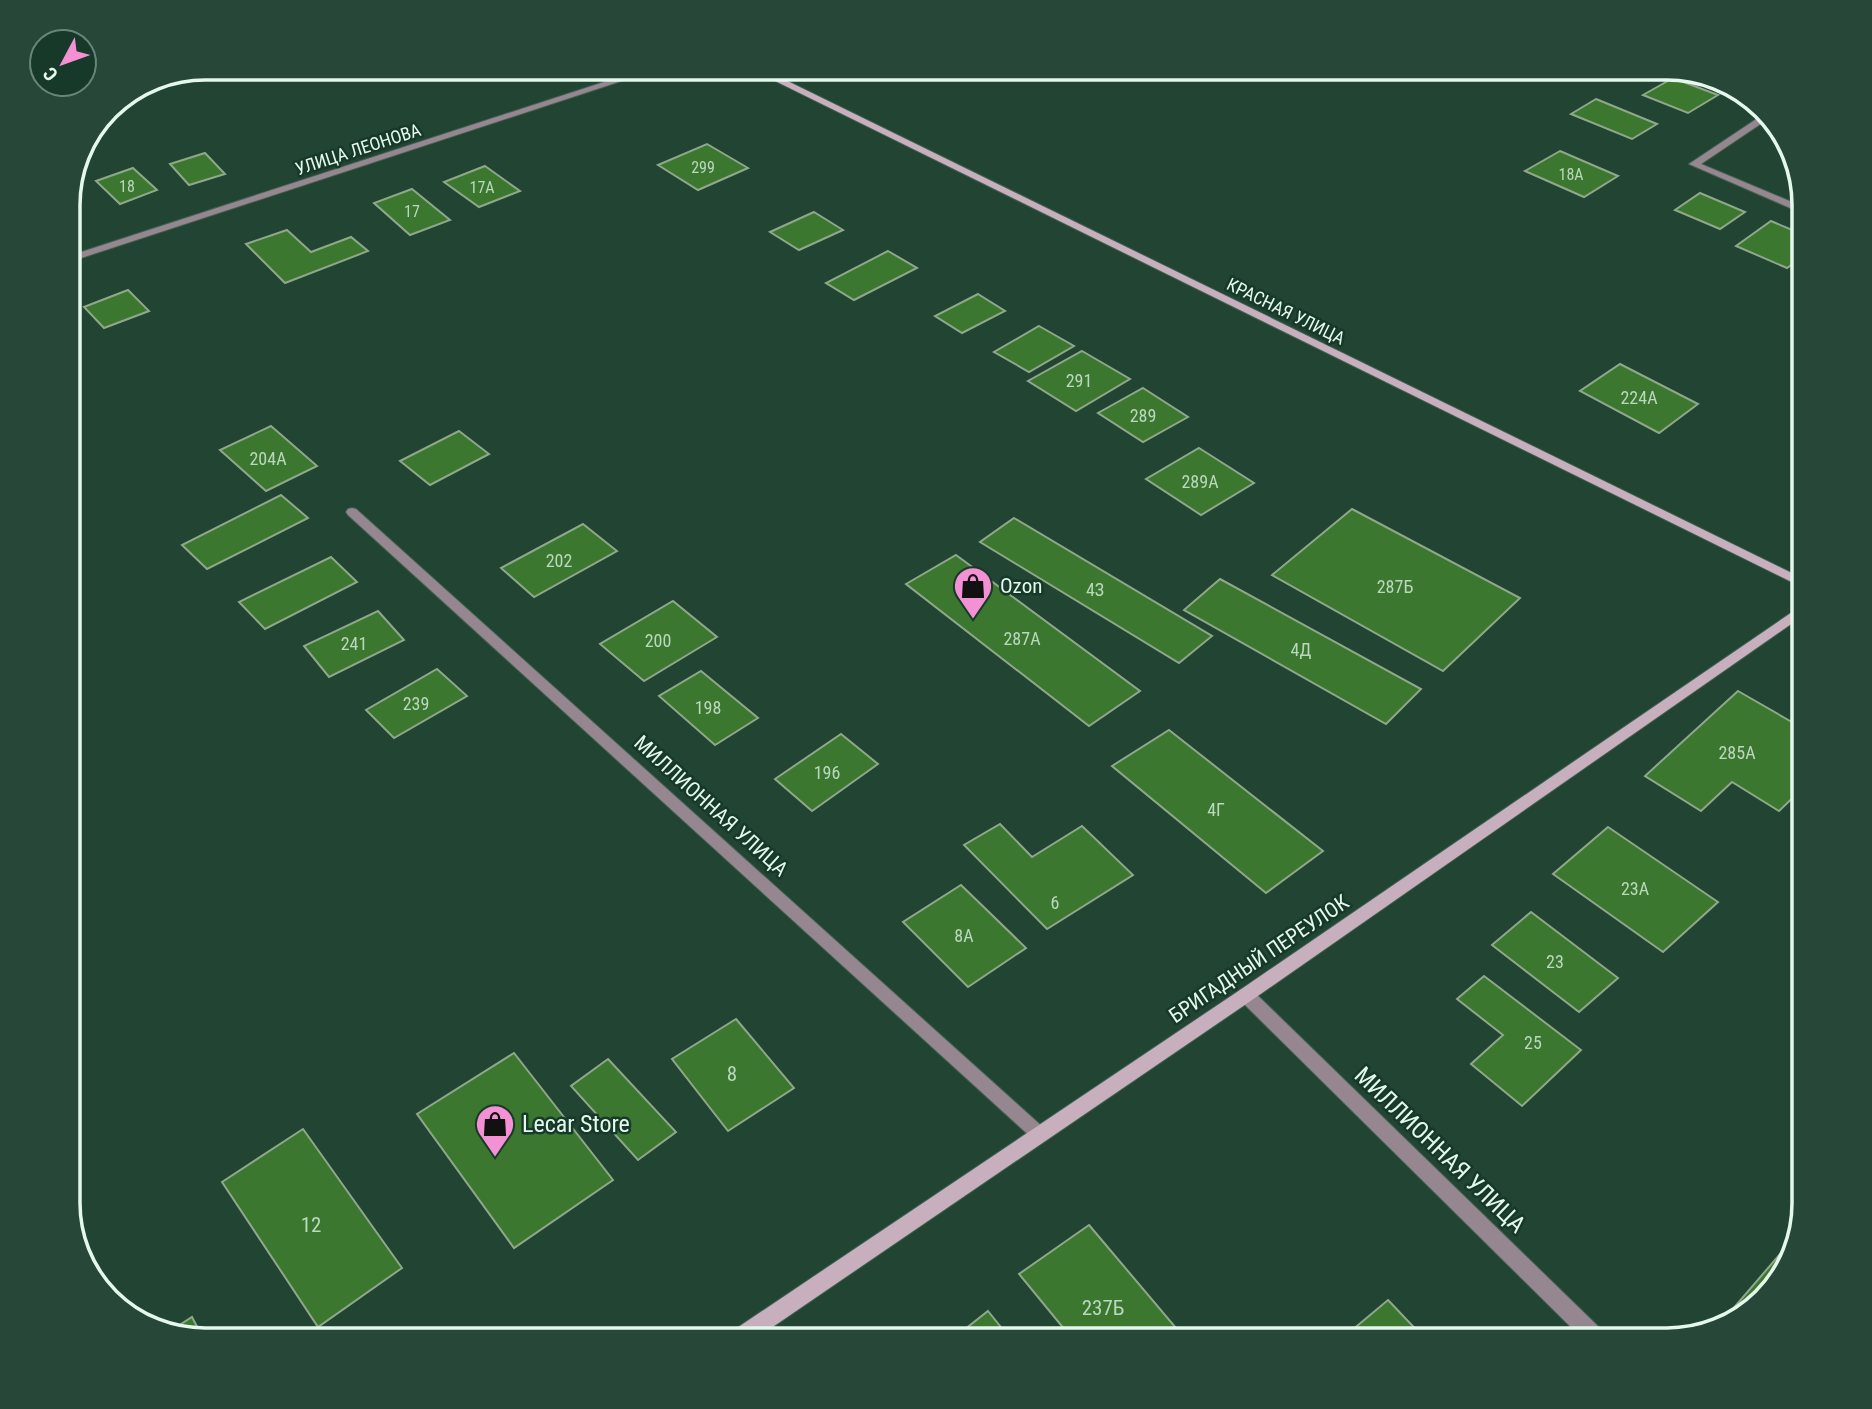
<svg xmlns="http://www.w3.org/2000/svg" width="1872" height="1409" font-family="'Roboto Condensed',sans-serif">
<rect width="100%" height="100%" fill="#243"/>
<g fill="#3c7730" stroke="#8fa78a" stroke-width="2">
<path d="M472 68H515L491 78Z"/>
<path d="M1673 78 1718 95 1688 113 1643 95Z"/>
<path d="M1596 99 1657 124 1632 139 1571 114Z"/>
<path d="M707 144 748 168 698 190 658 165Z"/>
<path d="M1560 151 1618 176 1584 197 1525 171Z"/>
<path d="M205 153 225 174 189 185 170 164Z"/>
<path d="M485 166 520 191 479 207 444 182Z"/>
<path d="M133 168 157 190 120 204 96 181Z"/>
<path d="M412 189 450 220 410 235 374 203Z"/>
<path d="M1700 193 1745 212 1720 229 1675 210Z"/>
<path d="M814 212 843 230 799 250 770 232Z"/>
<path d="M1771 221 1804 235V256L1787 268 1736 246Z"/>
<path d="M287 230 311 252 351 237 368 251 285 283 246 244Z"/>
<path d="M888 251 917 268 854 300 826 283Z"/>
<path d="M128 290 149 311 104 328 84 307Z"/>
<path d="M978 294 1005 311 962 333 935 316Z"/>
<path d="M1039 326 1074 346 1029 372 994 352Z"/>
<path d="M1082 351 1130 379 1076 411 1028 381Z"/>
<path d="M1620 364 1698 404 1659 433 1580 391Z"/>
<path d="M1143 388 1188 417 1143 442 1098 413Z"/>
<path d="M271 426 317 466 266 491 220 450Z"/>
<path d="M459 431 489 454 430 485 400 461Z"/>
<path d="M1199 448 1254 483 1201 515 1146 479Z"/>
<path d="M281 495 308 518 207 569 182 545Z"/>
<path d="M1352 509 1520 598 1443 671 1272 575Z"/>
<path d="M1014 518 1212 636 1179 663 980 542Z"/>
<path d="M583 524 617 551 534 597 501 568Z"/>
<path d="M956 555 1140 691 1089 726 906 584Z"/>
<path d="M331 557 357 582 265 629 239 602Z"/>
<path d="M1220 579 1421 689 1386 724 1184 610Z"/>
<path d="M673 601 717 637 644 681 600 644Z"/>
<path d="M378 611 404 640 329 677 304 646Z"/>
<path d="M437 669 467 696 394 738 366 710Z"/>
<path d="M701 671 758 718 715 745 659 696Z"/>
<path d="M1738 691 1804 729V787L1779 811 1732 782 1701 811 1645 776Z"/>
<path d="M1169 730 1323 851 1266 893 1112 766Z"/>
<path d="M841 734 878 764 812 811 775 779Z"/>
<path d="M1000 824 1032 857 1082 826 1133 875 1047 929 964 845Z"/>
<path d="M1608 827 1718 902 1663 952 1553 874Z"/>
<path d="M961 885 1026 948 968 987 903 922Z"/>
<path d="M1531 912 1618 978 1579 1012 1492 945Z"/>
<path d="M1484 976 1581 1050 1522 1106 1471 1064 1503 1035 1457 999Z"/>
<path d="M736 1019 794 1088 728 1131 672 1059Z"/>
<path d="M514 1053 613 1180 514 1248 417 1114Z"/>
<path d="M608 1059 676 1132 638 1160 571 1086Z"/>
<path d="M303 1129 402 1268 318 1327 222 1182Z"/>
<path d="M1089 1225 1187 1341H1074L1019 1274Z"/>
<path d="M1787 1246 1775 1287 1727 1327 1719 1325Z"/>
<path d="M1388 1300 1427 1341H1339Z"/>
<path d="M988 1311 1012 1341H950Z"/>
<path d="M192 1317 204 1340 172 1330Z"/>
</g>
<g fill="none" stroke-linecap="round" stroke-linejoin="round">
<g stroke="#416151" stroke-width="2">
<g id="street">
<path d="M647 68H661L69 262V256Z"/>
<path d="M1764 114 1768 119 1701 164 1804 207V214L1689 164Z"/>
<path d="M352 508 356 509 1045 1129 1048 1134 1045 1139 1039 1142 1033 1139 348 515 346 512 348 509Z"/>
<path d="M1246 988 1252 990 1606 1334 1608 1341H1585L1240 1000 1238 995 1240 990Z"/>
</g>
</g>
<g stroke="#416151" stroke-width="2">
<g id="secondary">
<path d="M749 68H761L1804 579V588Z"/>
<path d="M1804 604V615L1252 1000 752 1341H726L728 1334 1240 990Z"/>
</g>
</g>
<use href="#street" fill="#95868f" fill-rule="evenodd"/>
<use href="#secondary" fill="#c7afbe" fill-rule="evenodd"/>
</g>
<defs>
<g id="shop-pin" transform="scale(2.0125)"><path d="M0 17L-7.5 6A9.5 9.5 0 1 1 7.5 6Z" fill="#f491d4" stroke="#173929"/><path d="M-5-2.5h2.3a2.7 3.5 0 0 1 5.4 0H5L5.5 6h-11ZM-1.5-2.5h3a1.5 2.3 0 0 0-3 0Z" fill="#111"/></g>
</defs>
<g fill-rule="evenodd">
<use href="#shop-pin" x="973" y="586"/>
<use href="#shop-pin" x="495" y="1124"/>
</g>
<g text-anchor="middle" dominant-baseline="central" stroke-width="5" stroke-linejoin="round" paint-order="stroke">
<g font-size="16" fill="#bad8bd">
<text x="703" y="167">299</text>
<text x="1571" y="174">18А</text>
<text x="127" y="186">18</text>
<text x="482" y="187">17А</text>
<text x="412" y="211">17</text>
</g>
<g font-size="18" fill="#e4f8ec" stroke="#173929">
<text transform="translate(358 149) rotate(-18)">УЛИЦА ЛЕОНОВА</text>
<text transform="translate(1286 311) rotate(26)">КРАСНАЯ УЛИЦА</text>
</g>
<g font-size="18" fill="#bad8bd">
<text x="1079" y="380">291</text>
<text x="1639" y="397">224А</text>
<text x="1143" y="415">289</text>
<text x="268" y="458">204А</text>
<text x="1200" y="481">289А</text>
<text x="559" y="560">202</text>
<text x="1395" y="586">287Б</text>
<text x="1095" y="589">4З</text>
<text x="1022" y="638">287А</text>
<text x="658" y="640">200</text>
<text x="354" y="643">241</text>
<text x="1301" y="649">4Д</text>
<text x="416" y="703">239</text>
<text x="708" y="707">198</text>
<text x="1737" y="752">285А</text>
<text x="827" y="772">196</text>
<text x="1216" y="809">4Г</text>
<text x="1635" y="888">23А</text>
<text x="1055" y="902">6</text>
<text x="964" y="935">8А</text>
<text x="1555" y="961">23</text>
<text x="1533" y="1042">25</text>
</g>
<g font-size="21" fill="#e4f8ec" stroke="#173929" text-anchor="start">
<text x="1000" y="586">Ozon</text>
</g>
<g font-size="21" fill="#e4f8ec" stroke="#173929">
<text transform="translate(711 806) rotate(42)">МИЛЛИОННАЯ УЛИЦА</text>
<text transform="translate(1259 959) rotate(-34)">БРИГАДНЫЙ ПЕРЕУЛОК</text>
</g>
<g font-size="21" fill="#bad8bd">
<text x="732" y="1074">8</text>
<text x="311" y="1225">12</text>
<text x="1103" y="1308">237Б</text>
</g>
<g font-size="24" fill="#e4f8ec" stroke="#173929" text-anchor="start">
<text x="522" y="1124">Lecar Store</text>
</g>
<g font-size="24" fill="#e4f8ec" stroke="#173929">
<text transform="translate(1440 1150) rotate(44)">МИЛЛИОННАЯ УЛИЦА</text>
</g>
</g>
<path d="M0 0H1872V1409H0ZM205 80H1667A125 125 0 0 1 1792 205V1203A125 125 0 0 1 1667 1328H205A125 125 0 0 1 80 1203V205A125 125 0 0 1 205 80Z" fill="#274839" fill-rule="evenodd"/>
<path fill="none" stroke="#e4f8ec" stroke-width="3.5" d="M205 80H1667A125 125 0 0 1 1792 205V1203A125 125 0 0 1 1667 1328H205A125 125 0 0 1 80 1203V205A125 125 0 0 1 205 80Z"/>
<g transform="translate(63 63) rotate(229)"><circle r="33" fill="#173929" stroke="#698577" stroke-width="2"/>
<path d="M0-5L12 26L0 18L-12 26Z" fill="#f491d4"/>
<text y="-10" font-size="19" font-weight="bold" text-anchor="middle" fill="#e4f8ec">С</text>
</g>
</svg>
